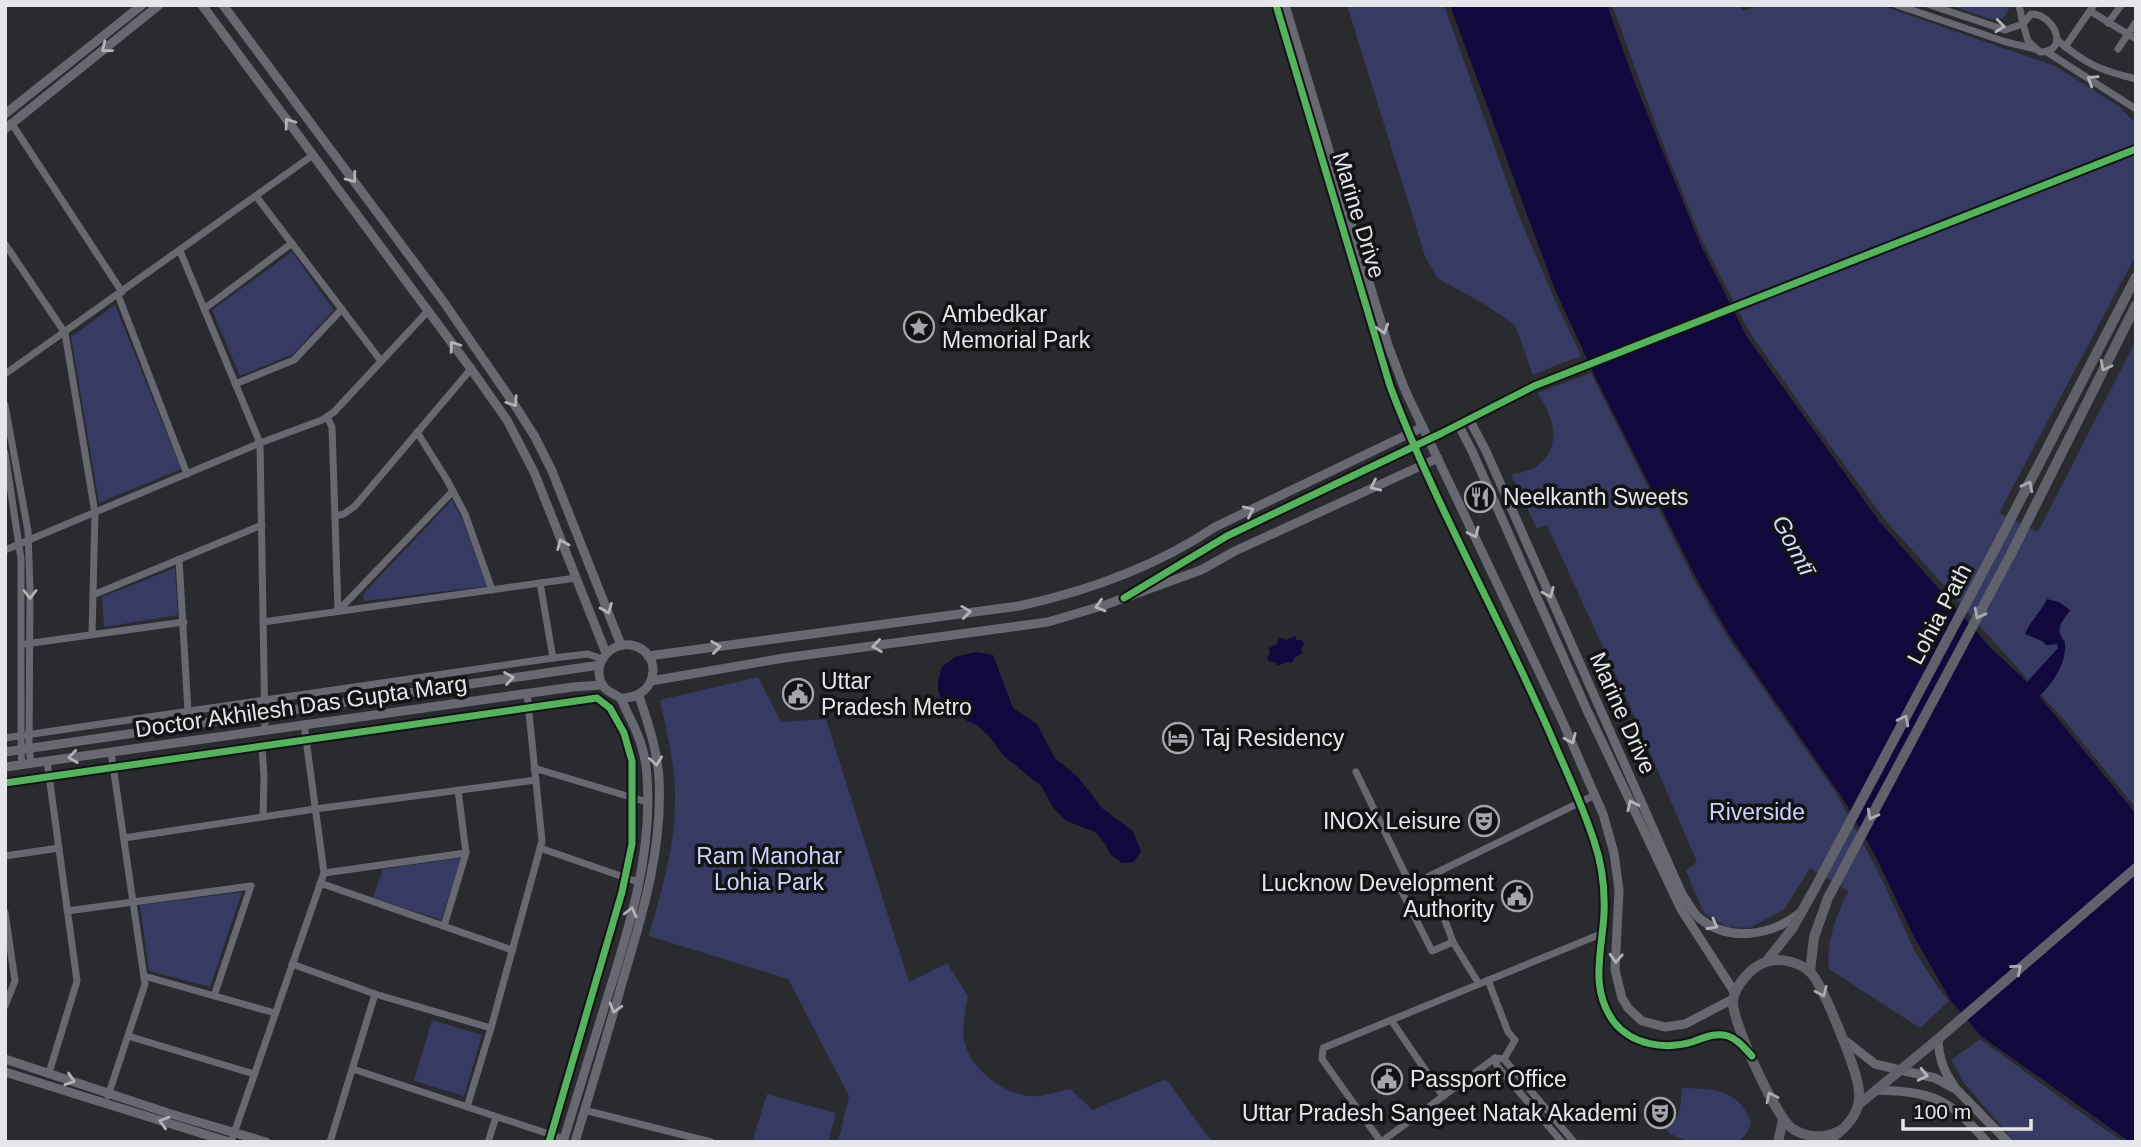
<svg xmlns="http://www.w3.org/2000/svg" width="2141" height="1147" font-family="Helvetica,sans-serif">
<rect width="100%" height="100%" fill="#2a2b2e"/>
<g fill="#373a62">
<path d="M1347 5H1444L1520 219 1557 305 1581 355 1578 358 1561 363 1533 375 1515 325 1486 305 1437 278 1425 256Z"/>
<path d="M1612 5H1740L1742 11 1762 5H1880L2055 66 2120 107 2136 124V255L1999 513 2038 532 2136 340V808L2064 720 1886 521 1817 428 1750 333 1703 243 1661 139Z"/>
<path d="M1949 5H2010V7L2004 18 1993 20Z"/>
<path d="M292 252 334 310 293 354 240 376 212 310Z"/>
<path d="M115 305 181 469 99 503 71 337Z"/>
<path d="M1591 373 1695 582 1728 638 1836 793 1880 875 1915 952 1938 987 1949 1001 1920 1028 1829 969C1826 939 1836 918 1848 891L1810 868 1784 910 1749 928 1727 927 1704 913 1686 871 1697 862 1629 704 1547 525 1537 529 1511 475C1519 473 1530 471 1537 466 1563 448 1554 415 1537 393Z"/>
<path d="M452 500 462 519 487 586 364 601 363 594Z"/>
<path d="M175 568 178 615 104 627 102 597Z"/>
<path d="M758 677 781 722 826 719 909 982 947 963 968 996C965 1010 962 1025 964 1040 969 1069 1008 1099 1038 1096 1048 1095 1060 1091 1070 1089L1093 1110 1166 1079 1212 1142H838L849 1096 788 979 649 936C661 892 675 848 675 802 676 769 667 733 660 700Z"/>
<path d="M461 858 441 920 373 898 383 869Z"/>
<path d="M242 892 210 987 149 971 140 905Z"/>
<path d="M432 1020 482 1035 464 1096 414 1081Z"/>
<path d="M1980 1039 2094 1122 2124 1142H2015L1964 1083 1951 1060Z"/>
<path d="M1682 1088C1713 1089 1739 1088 1751 1123L1746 1134 1738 1142C1713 1142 1681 1147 1663 1127 1682 1121 1680 1106 1682 1088Z"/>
<path d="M767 1094 836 1113 828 1142H763L753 1139Z"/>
</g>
<g fill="#11083d">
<path d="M1450 5H1607L1636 86 1701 246 1747 337 1879 521 1990 647 2027 682 2058 648 2057 644 2046 645 2042 641 2025 634C2030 621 2041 612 2047 599L2059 602 2070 610C2065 618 2056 626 2061 636 2065 644 2065 637 2065 646 2066 664 2051 686 2039 696L2136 814V1142H2130L1981 1036 1951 1001 1914 937 1876 857 1845 802 1731 638 1699 583 1597 381 1553 285Z"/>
<path d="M1295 636 1297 640H1301L1304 643 1301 649 1303 653 1294 658 1292 663 1287 662 1277 666 1275 662 1269 661 1267 658 1270 652 1269 648 1277 644 1279 637 1286 640Z"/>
<path d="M976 652 993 655 1013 708 1037 724 1055 758 1078 777 1103 809 1132 830 1141 851 1134 862 1122 863 1110 854 1106 845 1095 832 1067 821 1054 809 1041 786 1004 756 988 735 978 726 967 721 943 703 938 691V681L942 667 955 657Z"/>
</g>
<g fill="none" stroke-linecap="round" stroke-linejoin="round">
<g stroke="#676871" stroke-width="7">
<path d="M1897 5 2006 42 2035 49"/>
<path d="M1930 5 2005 30 2023 24 2019 5"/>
<path d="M2090 11 2136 39"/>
<path d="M2031 14C2055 14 2070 52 2040 52L2028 41 2023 24Z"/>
<path d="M2108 23 2120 7"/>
<path d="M2057 40C2086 64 2099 70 2136 79"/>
<path d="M2065 47 2094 5"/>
<path d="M2118 49 2136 22"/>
<path d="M2047 52 2136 109"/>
<path d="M12 124 122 292"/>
<path d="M256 196 381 361"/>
<path d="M5 244 65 333 95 513 92 634"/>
<path d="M180 251 260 443 265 730"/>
<path d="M118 295 187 474"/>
<path d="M204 309 292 243"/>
<path d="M5 374 313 155"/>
<path d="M235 384 294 360 342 309"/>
<path d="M5 405 28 531 30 590 29 749 31 763"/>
<path d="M327 417 332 427 338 611"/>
<path d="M417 432 447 480 465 514 492 590"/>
<path d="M5 453 21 559V750L22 765"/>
<path d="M335 516 344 514 355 506 471 369"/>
<path d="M5 550 260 443 322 420 334 412 428 311"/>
<path d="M179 559 188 712"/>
<path d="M540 583 553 658"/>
<path d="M93 595 262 525"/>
<path d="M338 611 453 491"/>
<path d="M263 622 576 578"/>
<path d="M25 644 184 622"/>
<path d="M5 738 553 658 588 654 602 659"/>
<path d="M262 747 264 777 263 816"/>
<path d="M47 761 77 981 49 1073"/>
<path d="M534 768 647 802"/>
<path d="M1356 772 1411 886"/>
<path d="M5 783 597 698 610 708 624 733 632 761V844L622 892 549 1142"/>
<path d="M124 838 315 809 536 780"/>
<path d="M540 848 638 882"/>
<path d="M5 856 59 848"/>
<path d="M324 873 466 853"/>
<path d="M1429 877 1453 942 1479 984"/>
<path d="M320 883 512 950"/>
<path d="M67 911 251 886 214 996"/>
<path d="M5 912 15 981 5 1006"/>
<path d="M444 926 466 853 458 790"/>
<path d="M1453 942 1432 951 1401 890 1595 795"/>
<path d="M292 964 375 994 491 1028"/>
<path d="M144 976 275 1013"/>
<path d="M1488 980 1508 1032 1515 1040 1504 1059"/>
<path d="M1391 1020 1443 1096"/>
<path d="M128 1036 254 1074"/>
<path d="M1495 1058 1504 1059 1574 1142"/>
<path d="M1495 1058 1497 1066 1562 1142"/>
<path d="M353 1069 564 1139"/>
<path d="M108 1096 145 984 111 752"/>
<path d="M467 1107 491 1028 542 841 527 693"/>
<path d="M584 1110 711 1142"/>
<path d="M231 1142 324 873 304 724"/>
<path d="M330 1142 375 994"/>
<path d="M488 1142 496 1117"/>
<path d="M1381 1142 1322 1059 1323 1048 1601 934"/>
<path d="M1381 1142 1495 1058"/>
</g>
<g stroke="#676871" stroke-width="9">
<path d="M202 5 471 369 507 420 534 472 606 653"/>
<path d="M223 5 443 301 514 404 535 437 552 471 621 645"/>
<path d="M1276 5 1390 386C1437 511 1506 628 1558 752 1571 782 1584 810 1594 841 1602 864 1605 890 1604 914 1602 951 1589 990 1614 1022 1632 1045 1665 1050 1692 1042 1703 1038 1715 1032 1728 1036 1736 1039 1742 1046 1748 1053"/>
<path d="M1285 5 1388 345 1405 390 1561 718 1603 814 1614 853 1619 890 1615 970 1622 998 1628 1008 1642 1021 1665 1027 1685 1024 1733 999"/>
<path d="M5 114 142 5"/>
<path d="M5 129 159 5"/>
<path d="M1469 419 1486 451 1682 894C1687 901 1692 911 1698 917 1728 943 1771 936 1800 913"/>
<path d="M1458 424 1472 451 1586 708 1681 909 1735 993"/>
<path d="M1442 433 1534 386 2136 149"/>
<path d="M1147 585 1227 536"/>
<path d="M648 656 1019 606C1088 591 1157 566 1215 527L1423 427"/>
<path d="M651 681 784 658 1048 622 1105 605 1201 570 1235 551 1438 458"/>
<path d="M5 752 600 665"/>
<path d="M5 767 573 687 602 685"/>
<path d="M1842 1038 1875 1064 1935 1078 1957 1090 2008 1142"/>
<path d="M1938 1039C1939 1059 1944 1072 1956 1089"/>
<path d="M5 1059 171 1114 266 1142"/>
<path d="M5 1072 229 1142"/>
<path d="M1876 1090C1934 1092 1948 1098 1987 1142"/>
<path d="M563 1142C577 1096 591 1051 605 1005 628 932 653 854 647 777 646 753 638 733 627 712 625 708 623 701 620 698 612 692 605 692 601 682 593 662 611 642 631 645 664 651 659 699 621 698"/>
<path d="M575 1142C591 1089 607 1036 622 983 642 916 663 849 659 778 657 749 648 723 639 696"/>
</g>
<g stroke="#60616a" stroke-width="10">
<path d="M1766 962 1792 929 1815 888 1996 547 2136 277"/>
<path d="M1810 972 1814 937 1828 898 2011 554 2136 305"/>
<path d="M1858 1105 1938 1039 2136 868"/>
<path d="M1778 1142 1783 1120"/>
<path d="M1827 1142C1840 1132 1853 1122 1858 1106 1860 1098 1859 1088 1857 1080 1852 1060 1823 985 1811 973 1800 962 1780 957 1766 962 1751 967 1735 985 1733 1001 1731 1020 1777 1120 1793 1129 1809 1139 1827 1138 1843 1129"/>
</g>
<path stroke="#676871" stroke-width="9" d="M1227 536 1442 433"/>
<g stroke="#121315" stroke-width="11">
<g id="cycleway">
<path d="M1276 5 1390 386C1437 511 1506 628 1558 752 1571 781 1584 810 1594 841 1602 864 1605 890 1604 914 1602 951 1589 989 1614 1022 1632 1045 1665 1050 1692 1042 1703 1038 1715 1032 1728 1036 1738 1039 1745 1049 1752 1056"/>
<path d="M1124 598 1227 536 1442 433 1534 386 2136 149"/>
<path d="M5 783 597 698 610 708 624 733 632 761V844L622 892 549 1142"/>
</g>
</g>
<use href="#cycleway" stroke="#56b35d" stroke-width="7"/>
</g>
<defs><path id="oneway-chevron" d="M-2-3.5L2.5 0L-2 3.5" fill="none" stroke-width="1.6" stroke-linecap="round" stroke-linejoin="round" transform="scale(1.75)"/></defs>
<g stroke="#b3b4b9">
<use href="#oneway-chevron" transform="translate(2000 26) rotate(6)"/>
<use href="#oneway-chevron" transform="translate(106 48) rotate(141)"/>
<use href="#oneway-chevron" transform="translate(2092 80) rotate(-148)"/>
<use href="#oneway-chevron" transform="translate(289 123) rotate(-126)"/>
<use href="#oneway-chevron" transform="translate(352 178) rotate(53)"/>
<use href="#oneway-chevron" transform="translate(1383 329) rotate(73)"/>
<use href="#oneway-chevron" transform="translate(454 346) rotate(-126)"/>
<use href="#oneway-chevron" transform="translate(513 402) rotate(57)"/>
<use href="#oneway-chevron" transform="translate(1375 486) rotate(155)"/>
<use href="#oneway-chevron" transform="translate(1249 511) rotate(-25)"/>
<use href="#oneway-chevron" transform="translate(1474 533) rotate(65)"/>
<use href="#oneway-chevron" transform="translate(562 544) rotate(-112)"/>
<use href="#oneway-chevron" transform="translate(1549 593) rotate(66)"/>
<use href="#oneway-chevron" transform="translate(30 594) rotate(90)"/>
<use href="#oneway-chevron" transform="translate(1100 606) rotate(163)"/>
<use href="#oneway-chevron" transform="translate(607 609) rotate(68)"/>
<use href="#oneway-chevron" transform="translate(966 612) rotate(-7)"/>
<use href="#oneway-chevron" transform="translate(877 646) rotate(172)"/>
<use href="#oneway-chevron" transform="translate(716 647) rotate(-8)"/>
<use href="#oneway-chevron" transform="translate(509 678) rotate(-9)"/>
<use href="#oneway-chevron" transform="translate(1571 739) rotate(66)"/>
<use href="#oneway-chevron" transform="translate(73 757) rotate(172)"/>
<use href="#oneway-chevron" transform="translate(656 761) rotate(82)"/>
<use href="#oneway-chevron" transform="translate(1632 805) rotate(-115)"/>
<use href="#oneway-chevron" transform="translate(631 912) rotate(-77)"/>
<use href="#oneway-chevron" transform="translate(1713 925) rotate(29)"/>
<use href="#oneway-chevron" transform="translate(1616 958) rotate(93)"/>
<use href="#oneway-chevron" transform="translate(615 1008) rotate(106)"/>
<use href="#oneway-chevron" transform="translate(1923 1075) rotate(13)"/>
<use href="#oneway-chevron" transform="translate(70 1080) rotate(18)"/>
<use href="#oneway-chevron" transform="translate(164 1122) rotate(-163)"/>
</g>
<g stroke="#a9aab0">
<use href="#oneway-chevron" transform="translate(2105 366) rotate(117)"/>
<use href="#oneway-chevron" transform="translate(2028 486) rotate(-63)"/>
<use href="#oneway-chevron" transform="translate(1979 614) rotate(118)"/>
<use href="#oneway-chevron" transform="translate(1904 720) rotate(-62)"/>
<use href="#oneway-chevron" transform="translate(1872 815) rotate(118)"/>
<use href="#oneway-chevron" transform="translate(2017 969) rotate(-41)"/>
<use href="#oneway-chevron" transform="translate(1822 992) rotate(66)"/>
<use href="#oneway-chevron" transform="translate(1771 1097) rotate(-116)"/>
</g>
<defs>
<g id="sight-ring" transform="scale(1.575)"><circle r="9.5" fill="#121315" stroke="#a4a5a8" stroke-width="1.5"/><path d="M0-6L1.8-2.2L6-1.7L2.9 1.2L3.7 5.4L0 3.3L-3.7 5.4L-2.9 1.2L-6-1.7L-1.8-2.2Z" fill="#a4a5a8"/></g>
<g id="restaurant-ring" transform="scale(1.575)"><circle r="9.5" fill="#121315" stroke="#a4a5a8" stroke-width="1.5"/><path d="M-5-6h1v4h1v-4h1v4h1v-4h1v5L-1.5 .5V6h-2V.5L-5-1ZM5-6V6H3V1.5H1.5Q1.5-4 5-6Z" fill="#a4a5a8"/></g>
<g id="civic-ring" transform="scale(1.575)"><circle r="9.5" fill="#121315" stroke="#a4a5a8" stroke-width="1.5"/><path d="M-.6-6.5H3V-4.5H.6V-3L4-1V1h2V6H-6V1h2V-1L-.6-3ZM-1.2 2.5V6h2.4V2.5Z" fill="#a4a5a8"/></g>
<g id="hotel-ring" transform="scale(1.575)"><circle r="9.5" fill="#121315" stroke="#a4a5a8" stroke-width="1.5"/><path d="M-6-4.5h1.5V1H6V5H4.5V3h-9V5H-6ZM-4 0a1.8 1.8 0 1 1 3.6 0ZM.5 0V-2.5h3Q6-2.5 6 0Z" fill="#a4a5a8"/></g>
<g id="theatre-ring" transform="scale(1.575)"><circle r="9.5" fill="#121315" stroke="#a4a5a8" stroke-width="1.5"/><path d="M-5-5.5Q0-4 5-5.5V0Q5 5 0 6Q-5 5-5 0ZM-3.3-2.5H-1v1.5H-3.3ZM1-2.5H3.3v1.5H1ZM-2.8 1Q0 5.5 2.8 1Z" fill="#a4a5a8"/></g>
</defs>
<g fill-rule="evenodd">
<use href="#sight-ring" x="919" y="327"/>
<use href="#restaurant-ring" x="1480" y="497"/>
<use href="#civic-ring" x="798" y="694"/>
<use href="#hotel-ring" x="1178" y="738"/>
<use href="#theatre-ring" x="1484" y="821"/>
<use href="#civic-ring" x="1517" y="896"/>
<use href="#civic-ring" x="1387" y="1079"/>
<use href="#theatre-ring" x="1660" y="1113"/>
</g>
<g text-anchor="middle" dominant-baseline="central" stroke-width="7" stroke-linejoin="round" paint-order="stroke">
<g font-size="23" fill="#e5e6e9" stroke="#121315">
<text transform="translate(1359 215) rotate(73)">Marine Drive</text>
<text transform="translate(1939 614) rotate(-62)">Lohia Path</text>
<text transform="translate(301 706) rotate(-8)">Doctor Akhilesh Das Gupta Marg</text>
<text transform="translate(1623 713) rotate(66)">Marine Drive</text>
</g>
<g font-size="23" fill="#e5e6e9" stroke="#121315" text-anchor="start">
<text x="942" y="314">Ambedkar<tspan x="942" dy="26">Memorial Park</tspan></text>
<text x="1503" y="497">Neelkanth Sweets</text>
<text x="821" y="681">Uttar<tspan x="821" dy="26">Pradesh Metro</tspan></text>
<text x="1201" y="738">Taj Residency</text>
<text x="1461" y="821" text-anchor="end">INOX Leisure</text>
<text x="1494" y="883" text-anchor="end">Lucknow Development<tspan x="1494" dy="26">Authority</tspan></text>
<text x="1410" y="1079">Passport Office</text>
<text x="1637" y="1113" text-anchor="end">Uttar Pradesh Sangeet Natak Akademi</text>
</g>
<g font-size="23" fill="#ced3f9" stroke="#121315">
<text x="1757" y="812">Riverside</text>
<text x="769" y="856">Ram Manohar<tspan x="769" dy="26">Lohia Park</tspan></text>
</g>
<g font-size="24" font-style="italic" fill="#d3d8fe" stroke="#121315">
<text transform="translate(1794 545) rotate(62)">Gomtī</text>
</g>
</g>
<rect width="2141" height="1147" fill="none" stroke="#e5e6e9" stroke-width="14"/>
<path d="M1903 1119v10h128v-10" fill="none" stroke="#e5e6e9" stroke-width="3.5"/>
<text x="1913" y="1119" font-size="21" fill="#e5e6e9" stroke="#121315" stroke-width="5" paint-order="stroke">100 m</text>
</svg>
